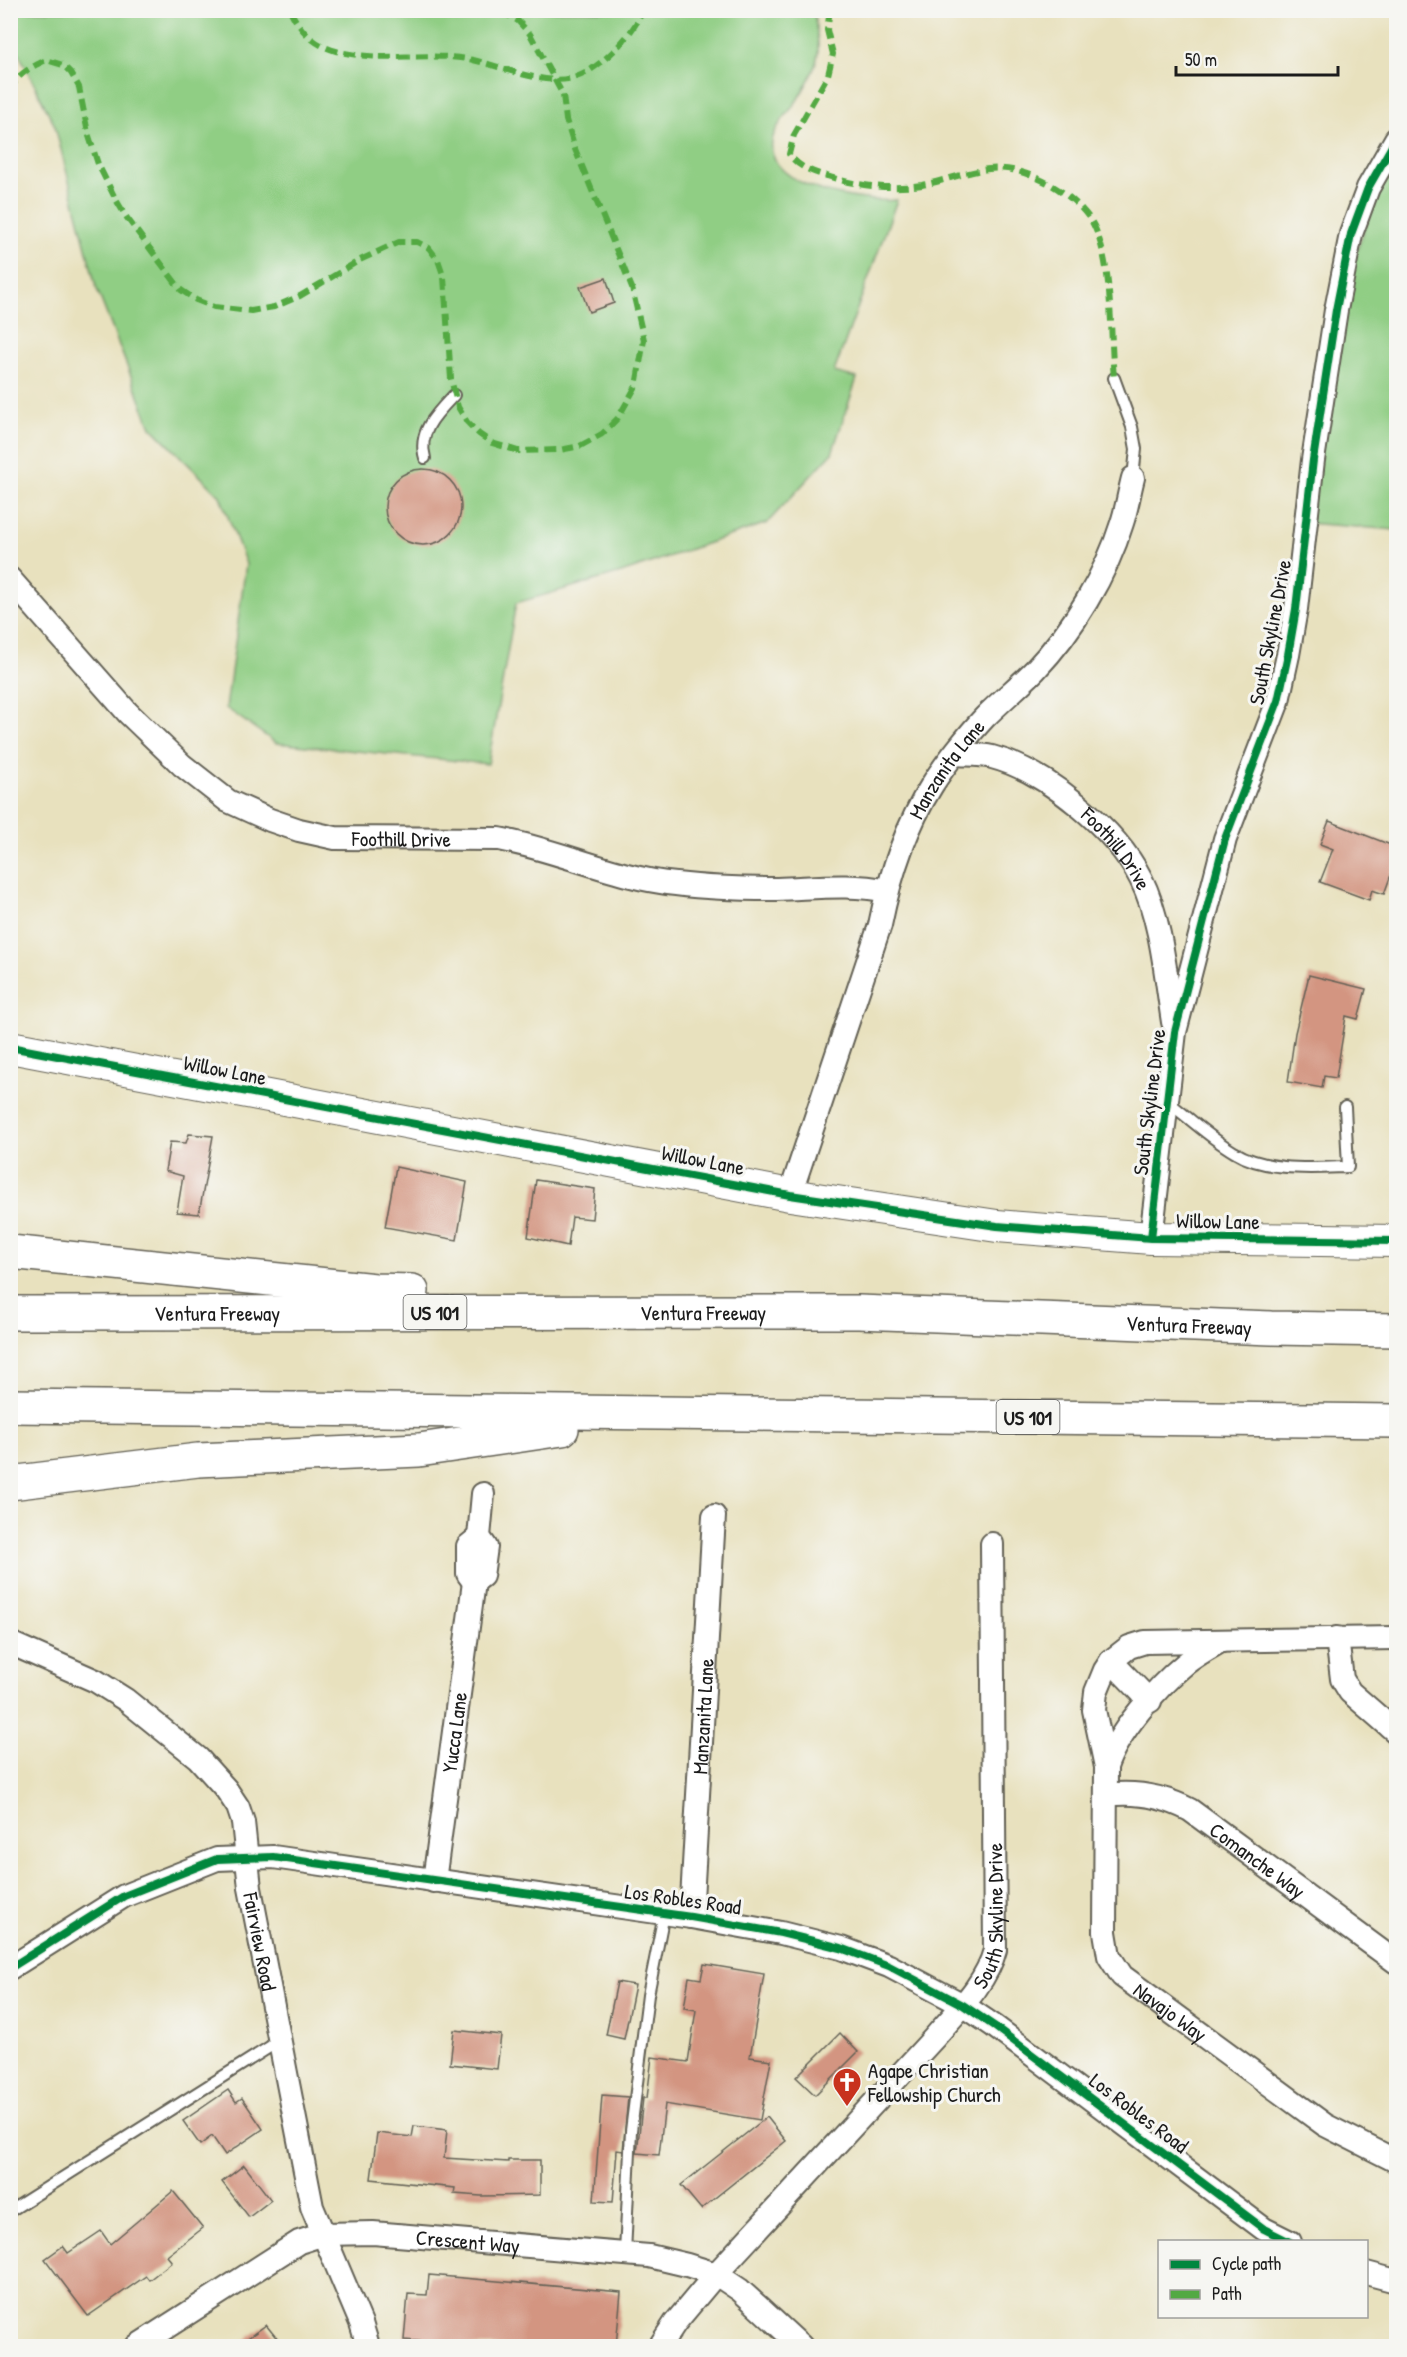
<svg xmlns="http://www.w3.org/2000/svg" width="1407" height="2357" font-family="'Patrick Hand',sans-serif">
<rect width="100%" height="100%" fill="#f6f6f2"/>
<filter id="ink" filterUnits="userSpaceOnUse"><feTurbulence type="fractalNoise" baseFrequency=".0167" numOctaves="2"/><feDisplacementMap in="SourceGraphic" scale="12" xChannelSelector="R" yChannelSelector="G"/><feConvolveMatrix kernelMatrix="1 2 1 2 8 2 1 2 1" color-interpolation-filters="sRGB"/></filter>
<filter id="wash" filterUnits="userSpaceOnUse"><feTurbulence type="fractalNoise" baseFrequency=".008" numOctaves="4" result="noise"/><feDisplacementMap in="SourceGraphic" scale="24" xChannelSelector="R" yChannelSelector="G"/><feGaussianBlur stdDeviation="1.35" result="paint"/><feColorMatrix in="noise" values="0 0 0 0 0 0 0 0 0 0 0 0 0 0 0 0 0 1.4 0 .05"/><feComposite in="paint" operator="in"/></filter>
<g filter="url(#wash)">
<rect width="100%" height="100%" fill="#e8e1be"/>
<g fill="#90ce84" stroke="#567550" stroke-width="1.5">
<path d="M11 11H814C815 24 819 39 818 52 817 68 804 89 796 102 787 115 774 127 772 142 765 189 865 203 897 200L834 372 857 378 832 453 767 523 621 573 516 603 488 764 276 743 226 708 246 564 220 496 151 427 96 287 55 126 16 48 11 61Z"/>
<path d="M1396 139V530L1306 523 1336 310Z"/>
</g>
<g id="blocks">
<g fill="#d39581">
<path d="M606 278 614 303 589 312 580 287Z"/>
<circle cx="423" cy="507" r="38"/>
<path d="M1329 821 1396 847V861L1384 894 1372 890 1369 900 1320 882 1333 849 1320 844Z"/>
<path d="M1309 975 1366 989 1358 1019 1346 1016 1336 1078 1324 1076 1322 1088 1288 1082 1295 1033Z"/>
<path d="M189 1134 213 1136 199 1214 177 1212 183 1176 165 1171 170 1142 186 1143Z"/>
<path d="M396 1167 467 1182 457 1240 385 1227Z"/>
<path d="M536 1180 595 1189 592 1219 572 1217 568 1246 528 1237Z"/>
<path d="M704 1964 764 1974 750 2057 771 2060 760 2120 665 2104 659 2155 637 2153 643 2098H647L652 2057 688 2062 696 2010 684 2008 689 1977 701 1979Z"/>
<path d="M617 1982 635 1985 624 2039 606 2035Z"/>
<path d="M454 2030 501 2035 497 2069 450 2064Z"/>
<path d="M840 2033 858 2052 815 2095 796 2077Z"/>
<path d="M228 2090 236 2102 242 2098 263 2129 225 2155 212 2136 200 2145 183 2121Z"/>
<path d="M602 2095 628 2097 623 2151 617 2150 613 2202 594 2201Z"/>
<path d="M767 2117 786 2141 701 2209 681 2185Z"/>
<path d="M414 2126 447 2130 444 2158 508 2162V2160H540V2195L481 2196 454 2194 455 2188 371 2179 377 2133 412 2137Z"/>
<path d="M244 2165 271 2200 249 2217 222 2182Z"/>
<path d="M173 2191 203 2228 167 2256 172 2262 149 2280 146 2276 88 2316 45 2259 63 2246 68 2253 101 2231 110 2244Z"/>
<path d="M429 2275 621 2292 616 2346H475L404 2340 408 2294 427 2295Z"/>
<path d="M266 2325 283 2346H237Z"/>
</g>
</g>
</g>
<g filter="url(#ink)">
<use href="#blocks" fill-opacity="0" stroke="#636155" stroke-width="1.5"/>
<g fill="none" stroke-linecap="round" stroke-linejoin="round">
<g stroke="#636155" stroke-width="14">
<g id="lane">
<path d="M1114 378 1132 427 1136 449 1133 478"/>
<path d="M425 458C417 432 437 413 454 395"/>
<path d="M1167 1101C1189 1118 1210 1138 1234 1152 1266 1172 1313 1168 1348 1167L1345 1107"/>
<path d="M10 2211 279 2041"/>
<path d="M625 2253 631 2131 648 1995 664 1914"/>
</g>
</g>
<g stroke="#636155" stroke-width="26">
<g id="street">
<path id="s1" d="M10 579 128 713 182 765 228 801 270 820 299 830 335 838 499 839C559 850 615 878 676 884 709 888 744 889 777 889 814 888 851 883 887 891"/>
<path id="s2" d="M955 754C967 755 980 754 992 757 1046 771 1116 829 1141 879 1161 918 1166 978 1173 1022"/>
<path id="s3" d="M790 1195 880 925C890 875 905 828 932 785 945 764 968 735 985 717 1001 701 1019 686 1035 670 1073 630 1106 575 1122 523 1127 508 1129 493 1133 478"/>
<path d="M1151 1238 1175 1032 1225 839 1278 701 1288 655 1296 609 1313 460 1336 310 1351 234 1368 188 1396 139"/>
<path d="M474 1582 468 1574V1546L479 1537"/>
<path d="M1337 1638 1342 1679 1350 1692 1396 1732"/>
<path id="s4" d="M1396 1638 1145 1642 1129 1647 1111 1661 1105 1670 1096 1692 1094 1710 1106 1767 1105 1932 1109 1956 1122 1976 1325 2125 1396 2161"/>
<path id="s5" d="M10 1643 96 1681 126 1700 198 1758 226 1789 238 1807 243 1822 250 1888 312 2207 361 2323 368 2346"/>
<path d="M1111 1661 1150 1701"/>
<path d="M1106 1767C1117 1733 1157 1687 1185 1664 1196 1655 1209 1648 1221 1641"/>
<path id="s6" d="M1106 1795C1137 1791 1163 1796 1190 1810L1396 1962"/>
<path id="s7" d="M434 1881 474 1582 482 1576 486 1547 479 1537 483 1494"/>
<path id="s8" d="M691 1917 714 1516"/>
<path d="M10 1968 124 1896 217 1859 273 1857 691 1917 781 1933 841 1948 889 1966 963 2005 994 2026 1264 2229 1290 2242"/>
<path d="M1366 2273 1396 2281"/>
<path id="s9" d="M137 2346 299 2242 324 2234 373 2233 649 2256 687 2265 716 2274 740 2290 801 2346"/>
<path id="s10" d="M660 2346 675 2323 716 2274 934 2038C957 2011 986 1984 995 1950L992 1544"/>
</g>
</g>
<g stroke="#636155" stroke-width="34">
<path id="secondary" d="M10 1047 790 1195 997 1226 1151 1238 1396 1241"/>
</g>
<g stroke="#636155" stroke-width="36">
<g id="highway">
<path d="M10 1252 375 1290 412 1291"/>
<path id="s11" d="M10 1313 859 1312 1271 1328 1396 1330"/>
<path d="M10 1406 1396 1421"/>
<path d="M10 1483 198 1460 419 1450 562 1429"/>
</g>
</g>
<use href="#lane" stroke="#fff" stroke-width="10"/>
<use href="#street" stroke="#fff" stroke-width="22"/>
<use href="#secondary" stroke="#fff" stroke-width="32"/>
<use href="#highway" stroke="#fff" stroke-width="33"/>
<g stroke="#52a943" stroke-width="6" stroke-dasharray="12 6" stroke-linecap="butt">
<path d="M290 10C300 31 314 45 336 51 381 63 428 51 473 60 504 67 546 87 576 77 600 69 634 34 643 10"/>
<path d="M830 10 827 30 833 54 828 75 794 135 789 154C798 167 812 172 827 176 857 186 890 190 922 185 944 181 966 172 989 169 1025 164 1080 195 1095 228 1113 269 1110 333 1114 378"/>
<path d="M10 92C16 74 30 68 46 60L63 65 71 73 79 87 88 133 98 164 115 198 127 218 181 290 196 300 214 307 251 311 274 307 300 296 360 260 399 242H417L429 248 438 260 444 277 451 379 458 407 467 422 479 434 492 443 518 451 560 450 580 446 602 434 618 418 636 386 644 340 632 288 575 149 566 120 563 95 530 34 518 21 499 10"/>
</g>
<g stroke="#f6f6f2" stroke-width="11">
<g id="cycleway">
<path d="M10 1047 790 1195 997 1226 1151 1238 1396 1241"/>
<path d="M1151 1238 1175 1032 1225 839 1278 701 1288 655 1296 609 1313 460 1336 310 1351 234 1368 188 1396 139"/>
<path d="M10 1968 124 1896 217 1859 273 1857 691 1917 781 1933 841 1948 889 1966 963 2005 994 2026 1264 2229 1290 2242"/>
</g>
</g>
<use href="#cycleway" stroke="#00873e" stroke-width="8"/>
</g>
</g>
<defs>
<g id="church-pin" transform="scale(1.5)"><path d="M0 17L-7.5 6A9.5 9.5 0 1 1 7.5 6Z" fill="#c8321e" stroke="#f6f6f2"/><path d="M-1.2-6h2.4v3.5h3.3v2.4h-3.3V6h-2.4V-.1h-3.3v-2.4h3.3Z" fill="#fff"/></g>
</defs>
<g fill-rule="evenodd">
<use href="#church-pin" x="847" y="2082"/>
</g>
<g text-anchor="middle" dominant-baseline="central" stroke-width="6" stroke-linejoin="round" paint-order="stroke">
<g fill="#f6f6f2" stroke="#5d5d5c" stroke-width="1.5">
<rect x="403.5" y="1295" width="63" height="34" rx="4.5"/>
<rect x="996.5" y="1400" width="63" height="34" rx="4.5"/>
</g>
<g font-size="20" font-weight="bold" fill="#1c1c1c">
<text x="435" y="1312">US 101</text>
<text x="1028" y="1417">US 101</text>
</g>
<g font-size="21" fill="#1c1c1c" stroke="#f6f6f2">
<text transform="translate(1270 632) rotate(-79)">South Skyline Drive</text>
<text stroke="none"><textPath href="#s3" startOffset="456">Manzanita Lane</textPath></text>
<text stroke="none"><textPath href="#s1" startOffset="492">Foothill Drive</textPath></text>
<text stroke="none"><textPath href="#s2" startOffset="195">Foothill Drive</textPath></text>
<text transform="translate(225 1070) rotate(11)">Willow Lane</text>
<text transform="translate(1149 1102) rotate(-83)">South Skyline Drive</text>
<text transform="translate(703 1160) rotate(11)">Willow Lane</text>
<text transform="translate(1218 1221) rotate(1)">Willow Lane</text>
<text stroke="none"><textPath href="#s11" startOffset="693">Ventura Freeway</textPath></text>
<text stroke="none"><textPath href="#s11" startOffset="207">Ventura Freeway</textPath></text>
<text stroke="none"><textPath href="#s11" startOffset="1179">Ventura Freeway</textPath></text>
<text stroke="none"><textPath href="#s8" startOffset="201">Manzanita Lane</textPath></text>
<text stroke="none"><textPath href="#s7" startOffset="150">Yucca Lane</textPath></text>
<text stroke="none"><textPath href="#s6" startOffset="171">Comanche Way</textPath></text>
<text transform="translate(683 1899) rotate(8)">Los Robles Road</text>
<text stroke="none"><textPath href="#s10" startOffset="554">South Skyline Drive</textPath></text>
<text stroke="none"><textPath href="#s5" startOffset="422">Fairview Road</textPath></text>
<text stroke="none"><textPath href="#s4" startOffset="675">Navajo Way</textPath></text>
<text transform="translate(1139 2113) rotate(37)">Los Robles Road</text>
<text stroke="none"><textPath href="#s9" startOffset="363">Crescent Way</textPath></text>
</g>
<g font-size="21" fill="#1c1c1c" stroke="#f6f6f2" text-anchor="start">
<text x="868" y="2070">Agape Christian<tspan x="868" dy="24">Fellowship Church</tspan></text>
</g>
</g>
<rect width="1407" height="2357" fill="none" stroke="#f6f6f2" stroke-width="36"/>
<rect x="1158" y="2240" width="210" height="78" fill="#f6f6f2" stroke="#9f9f9c" stroke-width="1.5"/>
<rect x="1170" y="2260" width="30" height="9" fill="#00873e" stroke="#9f9f9c" stroke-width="1.5"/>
<text x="1212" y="2270" font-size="18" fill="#1c1c1c">Cycle path</text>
<rect x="1170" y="2290" width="30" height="9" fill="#52a943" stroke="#9f9f9c" stroke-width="1.5"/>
<text x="1212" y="2300" font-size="18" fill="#1c1c1c">Path</text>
<path d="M1176 66v9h162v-9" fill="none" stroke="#1c1c1c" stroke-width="3"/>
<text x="1185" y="66" font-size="18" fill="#1c1c1c" stroke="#f6f6f2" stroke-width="4.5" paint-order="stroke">50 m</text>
</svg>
